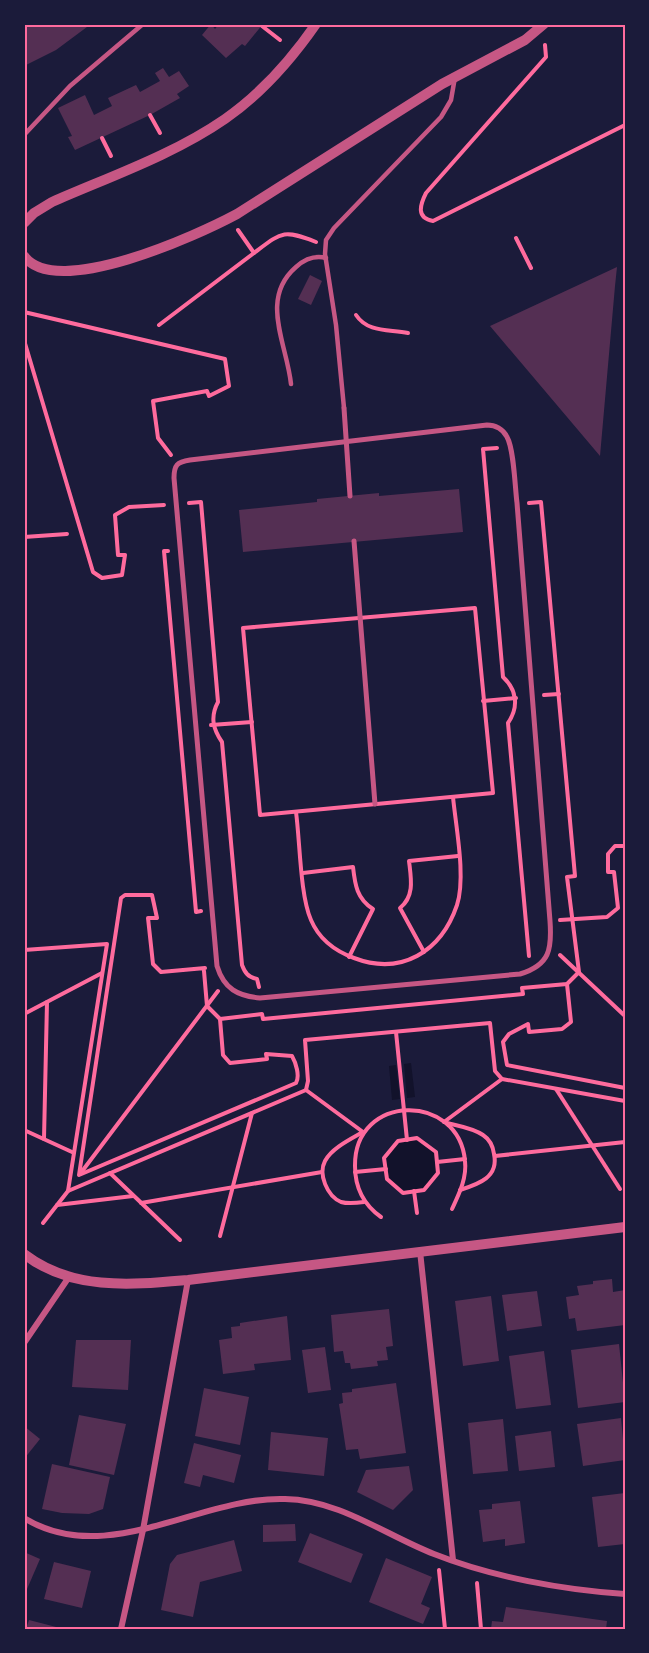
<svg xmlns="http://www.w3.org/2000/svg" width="649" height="1653" font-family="Raleway,sans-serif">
<rect width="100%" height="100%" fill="#1b1b3a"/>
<g fill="#12122b">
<path d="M411 1063 415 1097 407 1098 404 1064Z"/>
<path d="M396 1065 400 1099 392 1100 389 1066Z"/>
<path d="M417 1140 434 1152 436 1172 423 1189 404 1191 388 1178 386 1158 398 1143Z"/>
</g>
<g fill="#542f53">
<path d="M24 24H91L56 50 24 66Z"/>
<path d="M211 24 215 29 219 24H263L245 46 242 44 226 58 202 35Z"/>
<path d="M163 68 169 77 179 71 189 86 177 94 180 98 150 115 75 150 68 137 72 136 58 108 85 95 94 115 112 106 108 98 136 85 140 92 160 81 155 73Z"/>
<path d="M617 267 615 286 600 456 490 326Z"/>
<path d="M310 275 322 281 311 305 298 299Z"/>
<path d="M459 489 463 532 243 552 239 510 317 502V499L379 493V496Z"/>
<path d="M612 1279 613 1292 625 1290V1325L577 1331 575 1318 569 1319 566 1297 579 1295 577 1286 593 1284V1281Z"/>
<path d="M537 1291 542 1326 507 1331 502 1295Z"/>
<path d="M491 1296 499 1361 463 1366 455 1301Z"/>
<path d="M389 1309 393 1346 386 1347 388 1360 377 1361 378 1366 351 1369 350 1363H345L343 1351 334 1352 331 1315Z"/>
<path d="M287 1316 291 1360 254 1364 255 1370 223 1374 219 1340 232 1338 231 1327 240 1326V1323Z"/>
<path d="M76 1340H131L128 1390 72 1387Z"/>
<path d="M619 1344 625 1402 578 1408 571 1350Z"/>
<path d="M325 1347 331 1390 308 1393 302 1350Z"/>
<path d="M544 1351 551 1405 516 1409 509 1356Z"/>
<path d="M396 1383 406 1453 360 1459 358 1449 346 1450 339 1404 343 1403 342 1393 352 1392V1389Z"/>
<path d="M204 1388 249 1397 240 1445 195 1436Z"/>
<path d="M79 1415 126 1424 114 1475 69 1465Z"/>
<path d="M621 1418 625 1460 583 1466 577 1424Z"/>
<path d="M503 1419 508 1471 473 1474 468 1423Z"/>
<path d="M24 1426 40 1439 24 1459Z"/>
<path d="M551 1431 555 1467 519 1471 515 1436Z"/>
<path d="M271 1432 328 1438 324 1476 268 1470Z"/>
<path d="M194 1443 241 1455 234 1483 203 1475 200 1487 184 1483Z"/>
<path d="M52 1464 110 1477 103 1509 89 1514 62 1513 42 1509Z"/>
<path d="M409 1466 413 1490 393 1510 357 1492 366 1470Z"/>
<path d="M625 1493V1544L598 1547 592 1497Z"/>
<path d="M520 1501 525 1543 505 1546V1539L483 1542 479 1510 492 1509V1504Z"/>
<path d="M295 1524 296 1541 263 1542V1525Z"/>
<path d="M310 1533 363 1554 351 1583 298 1562Z"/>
<path d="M234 1540 242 1571 200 1582 193 1617 161 1610 170 1564 177 1555Z"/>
<path d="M24 1552 40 1559 24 1596Z"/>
<path d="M386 1558 432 1577 421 1604 430 1608 423 1624 369 1602Z"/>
<path d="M54 1562 91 1571 82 1608 44 1599Z"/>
<path d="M506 1607 607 1621 606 1629H491L492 1621 503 1622Z"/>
<path d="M29 1620 60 1628V1629H26Z"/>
</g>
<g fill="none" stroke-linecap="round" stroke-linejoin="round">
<g stroke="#ff6b9d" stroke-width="4">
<path d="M262 26 280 40"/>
<path d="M545 45 546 57 426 193C420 205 416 218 433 221L625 125"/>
<path d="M150 115 160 133"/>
<path d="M102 138 111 156"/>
<path d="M238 230 254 253C282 232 283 229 316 242"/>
<path d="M516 238 531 268"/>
<path d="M24 312 225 359 229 386 209 396 207 391 153 401 158 438 171 455"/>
<path d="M356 315C368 333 389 329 408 333"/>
<path d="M159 325 254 253"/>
<path d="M24 340 93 572 102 578 122 575 125 555H118L115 515 129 507 164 505"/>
<path d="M497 448 483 449 503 677C517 690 519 707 508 723L529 956"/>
<path d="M189 503 201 502 218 702C210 717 213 729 222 742L242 965C245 973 248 977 257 979L259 987"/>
<path d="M24 537 67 534"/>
<path d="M168 551H164L196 912 201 911"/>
<path d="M475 608 493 793 260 815 243 628Z"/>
<path d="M544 695 559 694"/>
<path d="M483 701 516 698"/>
<path d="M211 725 252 722"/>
<path d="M296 812C300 841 300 895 311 920 319 939 335 951 354 958 401 976 441 952 457 905 466 877 456 828 453 797"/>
<path d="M303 873 353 867C355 885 357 899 373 909L349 957"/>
<path d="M560 920 607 917 618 908 614 872H608V854L615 846H625"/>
<path d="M24 950 107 944 68 1191"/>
<path d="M424 952 400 908C415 896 411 878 409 861L458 856"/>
<path d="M560 955 625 1016"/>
<path d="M204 971 207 1006 220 1019 223 1055 230 1063 267 1059 266 1054 292 1056C296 1063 300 1076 296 1083L79 1175 121 898 125 895H152L157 918H148L153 964 161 972 205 968"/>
<path d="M567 984 571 1022 562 1029 529 1032 528 1024 509 1034 503 1042 507 1065 625 1088"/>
<path d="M24 1014 102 973"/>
<path d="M220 1019 262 1014 263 1019 523 994 522 988 567 984 579 972 567 877 575 876 541 502 529 503"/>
<path d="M396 1032 407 1140"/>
<path d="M556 1089 620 1189"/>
<path d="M306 1090 363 1132C351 1139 332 1148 325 1161 318 1174 327 1196 341 1202 348 1204 357 1203 364 1202"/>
<path d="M444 1122 502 1079"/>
<path d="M447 1123C459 1126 473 1128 483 1135 489 1139 493 1146 494 1154 499 1177 479 1184 460 1190"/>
<path d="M24 1130 72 1152"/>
<path d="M417 1138 436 1152 438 1173 424 1190 403 1193 387 1179 384 1158 398 1141Z"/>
<path d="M44 1139 47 1002"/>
<path d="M495 1156 625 1142"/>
<path d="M437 1162 465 1159"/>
<path d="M355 1172 386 1169"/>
<path d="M110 1173 180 1240"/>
<path d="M80 1174 218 991"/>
<path d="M414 1191 417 1213"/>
<path d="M141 1203 322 1172"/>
<path d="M57 1205 133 1196"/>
<path d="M381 1217C364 1205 355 1187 355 1166 354 1093 459 1092 465 1161 467 1178 459 1194 452 1209"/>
<path d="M43 1223 68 1191 306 1090 308 1081 305 1040 490 1023 495 1071 502 1079 625 1101"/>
<path d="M220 1236 252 1113"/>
<path d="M439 1570 445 1629"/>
<path d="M477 1583 481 1629"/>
</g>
<g stroke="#c65784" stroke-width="4.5">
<path d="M24 135 70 86 143 24"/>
<path d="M291 384C287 344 259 299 296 267 305 259 314 255 326 258"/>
<path d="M344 408 336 325 325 254 326 240 334 228 441 117 451 100 455 77"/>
</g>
<g stroke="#c65784" stroke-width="5">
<path d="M344 408 350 496"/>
<path d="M487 425C495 425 503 429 507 437 514 449 515 488 517 503L550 921C552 949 550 965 520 974L260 998C238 996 224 989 217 966L174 478C174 465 177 462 190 460Z"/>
<path d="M354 541 375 804"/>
</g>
<g stroke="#c65784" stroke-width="6">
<path d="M420 1251 453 1560"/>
<path d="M24 1343 69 1277"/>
<path d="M24 1518C107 1569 200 1496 285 1499 340 1500 385 1535 434 1554 492 1577 563 1590 625 1594"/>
<path d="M121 1629 143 1530 188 1280"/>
</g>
<g stroke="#c65784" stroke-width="10">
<path d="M24 223 34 213 52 202C109 177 173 155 225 119 261 94 291 60 316 24"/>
<path d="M24 256C56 300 198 235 237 214L442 84 525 40 544 24"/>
<path d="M24 1254C72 1291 131 1285 188 1280L625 1227"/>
</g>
</g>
<rect width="649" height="1653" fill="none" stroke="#1b1b3a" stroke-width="51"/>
<rect x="26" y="26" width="598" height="1602" fill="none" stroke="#ff6b9d" stroke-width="2"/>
</svg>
